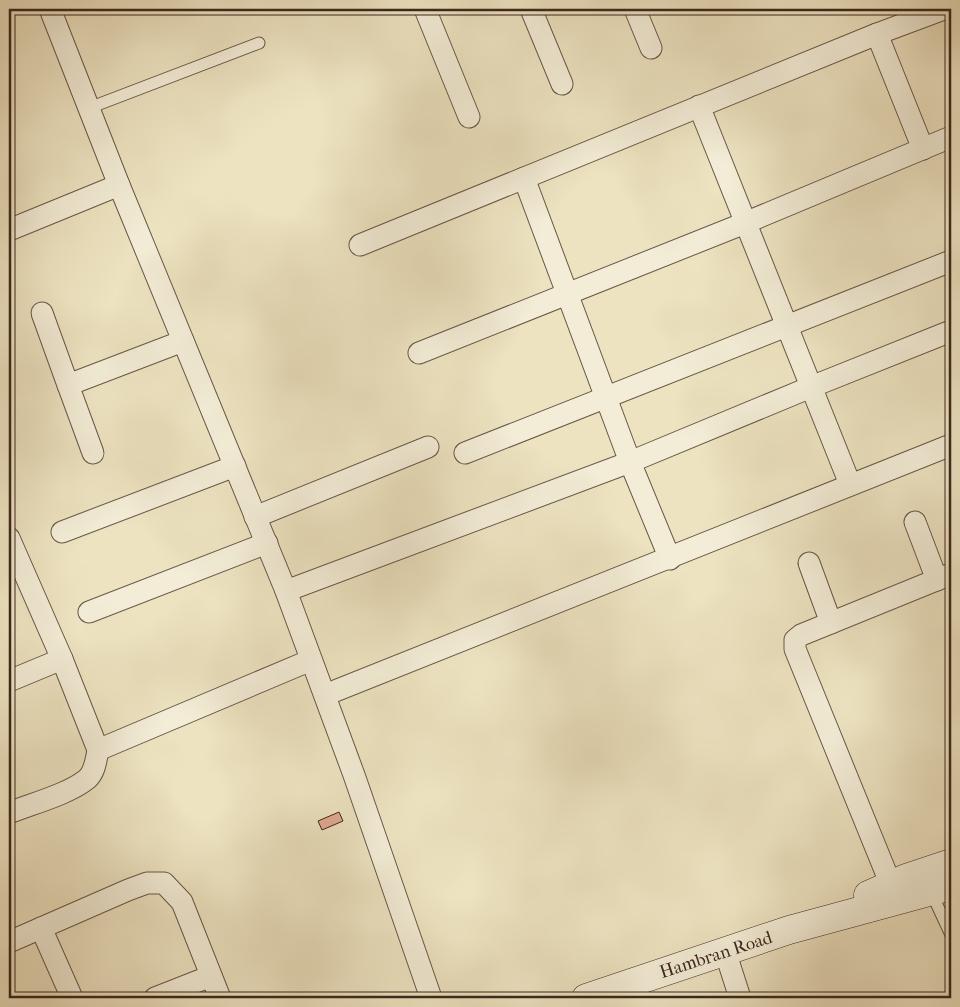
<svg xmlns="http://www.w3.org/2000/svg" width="960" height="1007" font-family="'IM FELL French Canon',serif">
<rect width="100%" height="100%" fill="#ede3c1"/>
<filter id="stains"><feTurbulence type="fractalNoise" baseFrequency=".004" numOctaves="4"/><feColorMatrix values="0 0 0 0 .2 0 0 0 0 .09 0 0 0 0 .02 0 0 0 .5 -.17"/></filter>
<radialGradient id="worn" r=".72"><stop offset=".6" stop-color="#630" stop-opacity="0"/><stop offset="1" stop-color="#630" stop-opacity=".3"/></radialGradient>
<path fill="#e2aa92" stroke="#3b271e" d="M339 812 343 821 322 830 318 821Z"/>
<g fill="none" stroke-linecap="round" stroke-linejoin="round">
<g stroke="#685647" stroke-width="13">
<g id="service">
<path d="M89 108 259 43"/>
<path d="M931 892 951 935"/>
</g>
</g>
<g stroke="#685647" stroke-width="23">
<g id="minor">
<path d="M50 9 119 185 286 591 354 775 431 998"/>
<path d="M425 9 469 117"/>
<path d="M531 9 562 84"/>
<path d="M635 9 651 48"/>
<path d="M877 34 923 149"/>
<path d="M699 106 850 484"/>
<path d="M524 178 630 462 670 559"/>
<path d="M9 230 119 185"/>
<path d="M360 245 877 34 944 9"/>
<path d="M42 313 68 385"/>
<path d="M419 353 745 223 951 137"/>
<path d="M93 453 68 385 183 341"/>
<path d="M465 453 951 261"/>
<path d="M255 517 428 447"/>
<path d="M915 522 937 580"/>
<path d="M62 532 235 466"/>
<path d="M9 538 62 659 98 750 311 660"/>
<path d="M809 563 831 623"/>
<path d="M286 591 630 462 811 387 951 331"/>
<path d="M89 612 267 543"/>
<path d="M9 681 62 659"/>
<path d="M325 695 951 445"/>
<path d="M9 813C31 804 69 794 87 779 95 772 96 760 98 750"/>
<path d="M891 885 795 649V640L801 635 951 574"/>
<path d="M41 928 72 998"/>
<path d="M9 942 128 890 147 883H164L182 902 220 998"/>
<path d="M725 951 740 998"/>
<path d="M155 998 211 976"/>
</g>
</g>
<g stroke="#3b271e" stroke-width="29">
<g id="secondary">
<path d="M868 895 906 878 951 863"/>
<path d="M586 998 789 930 951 886"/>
</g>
</g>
<use href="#service" stroke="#f3edd7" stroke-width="11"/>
<use href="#minor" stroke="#f3edd7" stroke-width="21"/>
<use href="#secondary" stroke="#f3edd7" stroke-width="28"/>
</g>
<g text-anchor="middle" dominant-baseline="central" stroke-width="4" stroke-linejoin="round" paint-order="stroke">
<g font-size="18" fill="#3b271e" stroke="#f3edd7">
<text transform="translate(716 955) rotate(-18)">Hambran Road</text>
</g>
</g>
<rect width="960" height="1007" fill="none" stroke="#ede3c1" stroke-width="30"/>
<rect x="10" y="10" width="940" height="987" fill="none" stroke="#3b271e" stroke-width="2.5"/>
<rect x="15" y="15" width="930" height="977" fill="none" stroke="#3b271e"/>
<rect width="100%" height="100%" filter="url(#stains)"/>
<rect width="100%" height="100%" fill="url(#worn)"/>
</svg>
